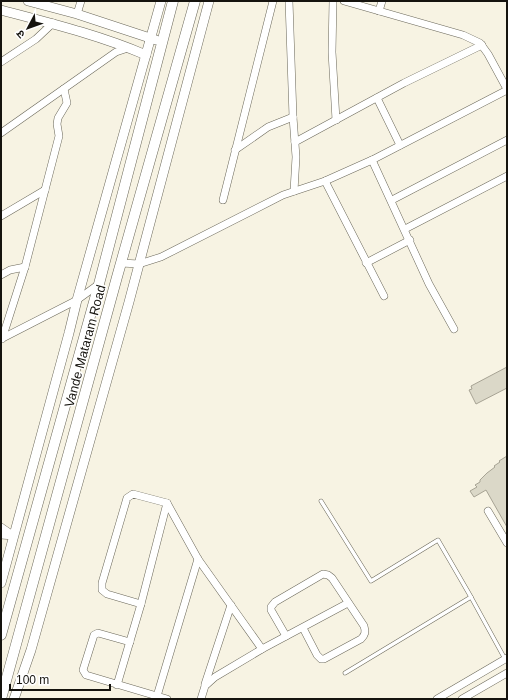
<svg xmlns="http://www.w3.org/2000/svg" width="508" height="700" font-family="Arial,'Noto Sans Devanagari',sans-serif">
<rect width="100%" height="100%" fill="#f7f3e3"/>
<g fill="#dbd8c8" stroke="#a7a394">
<path d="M507 367V388L476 404 469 390 472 389 471 386Z"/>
<path d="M507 456V527L486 490 474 497 470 491 477 487 475 485 480 482V480L487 473 495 467 494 466 500 462 499 461Z"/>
</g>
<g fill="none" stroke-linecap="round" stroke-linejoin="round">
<g stroke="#6b685a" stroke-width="4.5">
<g id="service">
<path d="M321 501 371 581 438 540 471 597"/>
<path d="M345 673 471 597 505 659"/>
</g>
</g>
<g stroke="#6b685a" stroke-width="8">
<g id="minor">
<path d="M289 1 293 117 296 157 294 191"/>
<path d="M333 1 332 52 336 120"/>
<path d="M344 1 463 35 480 43 488 54 507 89"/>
<path d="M379 11 382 1"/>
<path d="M77 14 81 1"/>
<path d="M1 62 36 39 53 23"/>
<path d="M377 98 400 145"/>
<path d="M1 133 116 52 128 48"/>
<path d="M295 142 404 83 482 45"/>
<path d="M235 150 268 127 293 117"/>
<path d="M372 160 429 284 454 329"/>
<path d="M325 181 384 296"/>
<path d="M223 200 273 1"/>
<path d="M392 200 507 140"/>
<path d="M1 216 45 190"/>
<path d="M405 229 507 176"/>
<path d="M121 263 139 264 161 257 283 195 325 181 372 160 507 90"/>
<path d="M366 263 410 240"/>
<path d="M1 275 10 270 25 267"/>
<path d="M1 339 77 300 99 284"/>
<path d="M2 339 25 267 59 136 57 124 58 118 67 103 64 89"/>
<path d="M488 511 507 543"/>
<path d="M1 527 14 536"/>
<path d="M1 535 14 536"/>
<path d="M141 604 107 594 102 590V583L127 498 133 494 167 503 198 559 262 649"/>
<path d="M286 636 271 610V607L275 602 323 574 328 575 332 578 364 626C366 632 365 635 361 639L324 659H321L317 655 303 628"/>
<path d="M130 642 98 633 94 635 83 670 86 675 167 699"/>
<path d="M205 684 231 605"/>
<path d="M117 685 141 604 167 503"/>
<path d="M157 696 198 559"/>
<path d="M201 699 205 686 215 677 262 649 348 603"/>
<path d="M437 699 507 658"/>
<path d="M462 699 507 673"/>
</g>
</g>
<g stroke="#6b685a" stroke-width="10">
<g id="tertiary">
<path d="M28 1 77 14 156 40"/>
<path d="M1 10C50 23 99 35 146 55"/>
<path d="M1 583 69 333 77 300 161 1"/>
<path d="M14 699 31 650 129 302 209 1"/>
</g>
</g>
<g stroke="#6b685a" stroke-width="11">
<g id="secondary">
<path d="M1 635 99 284 173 1"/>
<path d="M1 699 117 277 195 1"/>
</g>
</g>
<use href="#service" stroke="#fff" stroke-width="3.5"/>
<use href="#minor" stroke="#fff" stroke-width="7"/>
<use href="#tertiary" stroke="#fff" stroke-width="9"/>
<use href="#secondary" stroke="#fff" stroke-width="10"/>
</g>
<g text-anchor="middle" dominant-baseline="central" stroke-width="3" stroke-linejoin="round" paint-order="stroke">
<g font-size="13" fill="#15130e" stroke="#fff">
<text transform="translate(85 346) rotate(-75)">Vande Mataram Road</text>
</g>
</g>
<rect width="508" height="700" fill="none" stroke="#15130e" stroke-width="4"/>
<g transform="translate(28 28) rotate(229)" stroke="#ffffff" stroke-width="3" paint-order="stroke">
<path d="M0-3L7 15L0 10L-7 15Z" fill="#15130e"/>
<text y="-6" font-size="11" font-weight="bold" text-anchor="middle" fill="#15130e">उ</text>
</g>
<path d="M10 684v6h100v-6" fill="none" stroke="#15130e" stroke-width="2"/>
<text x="16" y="684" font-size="12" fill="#15130e" stroke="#ffffff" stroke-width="3" paint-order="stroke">100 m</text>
</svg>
